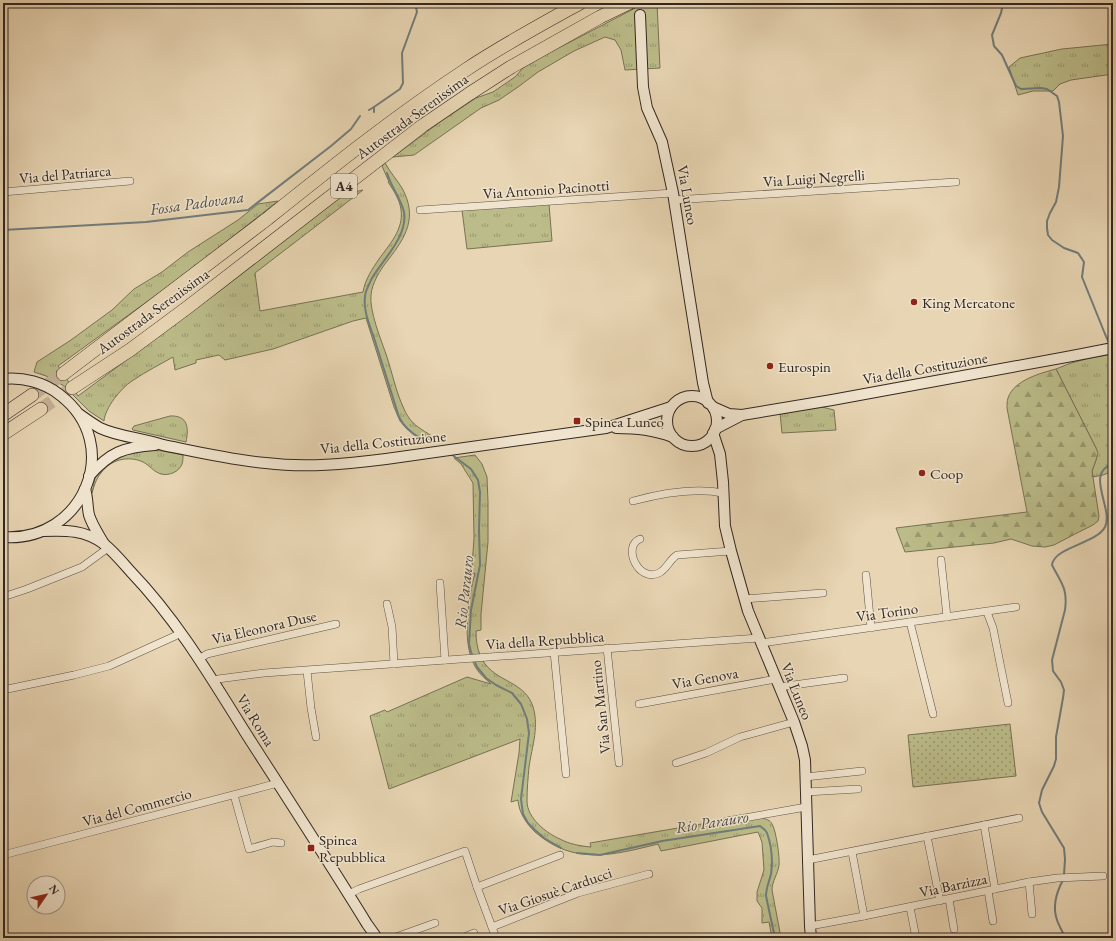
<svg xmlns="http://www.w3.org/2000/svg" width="1116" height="941" font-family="'EB Garamond',serif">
<defs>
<pattern id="grass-tufts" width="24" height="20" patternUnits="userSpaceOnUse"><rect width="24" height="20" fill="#bbbc89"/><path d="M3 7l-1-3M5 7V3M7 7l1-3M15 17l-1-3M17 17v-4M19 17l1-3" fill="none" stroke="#999970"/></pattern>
<pattern id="forest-firs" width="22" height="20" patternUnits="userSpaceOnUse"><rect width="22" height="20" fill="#bbbc89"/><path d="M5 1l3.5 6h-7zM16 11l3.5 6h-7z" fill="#999970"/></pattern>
<pattern id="park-dots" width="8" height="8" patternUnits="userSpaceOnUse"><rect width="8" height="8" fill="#bbbc89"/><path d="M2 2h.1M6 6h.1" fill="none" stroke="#999970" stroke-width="1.8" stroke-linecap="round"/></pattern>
</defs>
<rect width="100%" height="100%" fill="#e8d5b3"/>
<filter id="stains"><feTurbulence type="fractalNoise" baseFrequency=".005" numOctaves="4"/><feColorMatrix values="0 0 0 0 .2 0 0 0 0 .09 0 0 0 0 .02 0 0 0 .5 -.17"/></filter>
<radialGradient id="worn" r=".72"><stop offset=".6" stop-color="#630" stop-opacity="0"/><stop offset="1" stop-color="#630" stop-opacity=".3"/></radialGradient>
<g fill="url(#grass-tufts)" stroke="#777255">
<path d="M645 3H657L660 68 625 70 621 50 615 40 605 37 574 51 538 72 518 87 499 100 481 108 414 155 393 157 440 122 476 98 493 92 515 77 523 68 547 54Z"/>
<path d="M1113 44V74L1071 80 1060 84 1053 91H1033L1018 95 1009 67 1020 58 1062 49Z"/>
<path d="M385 163C390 172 397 180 402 188 418 217 406 237 388 260 380 270 372 283 371 295 369 310 381 340 386 354 392 372 396 392 404 409 408 418 413 424 421 429 426 433 431 434 434 439L423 440 419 438 407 429 400 421 394 407 366 318 353 321 273 349 225 360 219 355 196 360V363L175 370 173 357C159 365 145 372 132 381 121 388 105 408 104 421L89 411 64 386 49 377 34 372 37 362 71 340 112 310 134 289 162 272 188 252 238 220 258 204 278 201 188 272 58 366 78 396 221 290 345 194 363 190 255 273 260 311 363 292C365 280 372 269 379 259 389 245 404 229 401 210 400 200 394 191 388 182H389L382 166Z"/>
<path d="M549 204 552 241 467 249 462 210Z"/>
<path d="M1113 354V471L1103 475 1093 477 1092 471 1096 460V448L1056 369 1071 363 1090 358Z"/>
<path d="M822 407 834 410 836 430 782 433 780 413H787L800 409Z"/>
<path d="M170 416C188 415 189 428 186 442L133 430 132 429 134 426Z"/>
<path d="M145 450 163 451 183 455C183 458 183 461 182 464 179 472 169 476 161 474 154 472 149 465 143 462 128 455 110 460 101 473 96 479 94 486 92 493L95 478 99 470 115 458 127 454Z"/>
<path d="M475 455 482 464 487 477 488 502V542L481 614V630L476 631C476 640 477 647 480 655 491 682 522 679 532 704 540 725 532 746 529 767 528 778 527 789 527 801 527 818 546 833 560 839 569 844 580 846 591 847L590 843 719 821 720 823 762 818C766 819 770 820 772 824 776 830 780 858 779 865 778 874 772 881 772 890L781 938H772L769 922 762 923V908L757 901V892L764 870 762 842 758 832 661 851 658 844C614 855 574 866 535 832 526 823 519 813 518 800L511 802 519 753 520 739 389 789 370 716 385 710 387 712 467 677 491 684C486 679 480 675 476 668 461 645 468 599 475 573L469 574 472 566 474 538 473 483 461 464 454 458Z"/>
</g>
<path fill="url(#forest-firs)" stroke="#777255" d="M1056 369 1096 448 1098 453 1096 460 1092 471 1099 516 1098 521 1093 525 1075 534 1054 545 1045 547 1032 546 1011 539 994 543 905 552 896 528 1027 512 1007 408C1007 405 1007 401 1008 398 1014 380 1041 373 1056 369Z"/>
<path fill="url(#park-dots)" stroke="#777255" d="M1010 724 1016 776 913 787 908 735Z"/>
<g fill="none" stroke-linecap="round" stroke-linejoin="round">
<g stroke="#717d7b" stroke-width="2">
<path d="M1003 3 1001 13 992 35 994 46 1002 55 1016 86 1021 89 1041 88 1047 89 1057 96 1059 102 1063 136 1059 187 1056 202 1050 213 1047 221V228L1048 235 1052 240 1064 248 1078 253 1084 262 1082 277 1105 334 1110 345"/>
<path d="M369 110 374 107"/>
<path d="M374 112V107L400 89 403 83 402 53 417 12 415 3"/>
<path d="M387 173C391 187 401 199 404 212 408 237 382 260 371 280 369 285 365 291 365 297 363 312 371 328 375 341 383 367 391 392 399 417 404 427 411 433 420 438"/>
<path d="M3 230 146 222 248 210 331 146 351 129 360 116"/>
<path d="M451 454 471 469 478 480 480 492 479 530 480 565 471 610 469 644 471 652 477 667 486 678 496 685 512 693 521 704 527 719 529 733 521 799 523 814 528 823 535 830 544 838 561 848"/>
<path d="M577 853 600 855 662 841 760 826 765 830 767 833C772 847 773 860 771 874 769 882 766 888 766 896L775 938"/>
<path d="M1064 875 1065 859 1064 848 1042 812 1039 803 1042 790 1054 766 1056 759V737L1063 698 1064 690 1061 682 1053 671 1052 660 1065 610C1068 588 1061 583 1052 565 1054 547 1096 544 1105 527 1114 509 1084 472 1113 464"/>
<path d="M1063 880C1056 893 1052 906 1057 920 1059 926 1063 932 1065 938"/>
</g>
<path stroke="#c4b296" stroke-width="10" stroke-dasharray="10 5" stroke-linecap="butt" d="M640 3V15"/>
<g stroke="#c4b296" stroke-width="13" stroke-dasharray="13 6" stroke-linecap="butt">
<path d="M32 395 63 374"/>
<path d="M41 409 72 388"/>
</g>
<g stroke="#605246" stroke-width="8">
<g id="street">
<path d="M3 192 130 181"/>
<path d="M674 200 956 182"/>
<path d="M420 210 673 193"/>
<path d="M633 501C662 493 694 487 723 493"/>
<path d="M640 539C622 546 638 583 659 573 667 569 670 559 677 555L731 551"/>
<path d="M941 560 947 617"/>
<path d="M866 575 871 628"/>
<path d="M440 583 445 660"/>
<path d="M3 597 27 589 82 567 108 548"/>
<path d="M744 599 823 593"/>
<path d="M387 604 392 627 394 664"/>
<path d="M987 612 993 628 1008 703"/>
<path d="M910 622 933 714"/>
<path d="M761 643 1016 607"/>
<path d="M607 648 619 763"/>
<path d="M554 652 566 774"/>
<path d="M199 659 207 654 336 624"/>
<path d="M307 671 311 708 316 737"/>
<path d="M214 682 218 679 264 673 759 638"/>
<path d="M779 687 844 678"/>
<path d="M3 690 74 675 109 666 175 636 181 632"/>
<path d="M639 704 776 679"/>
<path d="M676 763 706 753 740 737 794 722"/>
<path d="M805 777 862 771"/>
<path d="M806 792 858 789"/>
<path d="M234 795 249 849 273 842 281 843"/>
<path d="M727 821 806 807"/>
<path d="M984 825 995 889"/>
<path d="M927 836 940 901"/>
<path d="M852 852 864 916"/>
<path d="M3 855 278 783"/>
<path d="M808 860 1019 818"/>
<path d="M1029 882 1032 914"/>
<path d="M477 887 560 855"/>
<path d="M988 891 993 921"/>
<path d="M349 894 359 889 465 851 477 887 496 938"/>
<path d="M949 899 954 929"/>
<path d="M910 907 916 938"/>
<path d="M810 926 864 916 1029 882 1057 878 1103 876"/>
<path d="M492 927 578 893 649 874"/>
<path d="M393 938 435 923"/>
<path d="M462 938 474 933"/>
<path d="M799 938 811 936"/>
</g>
</g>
<g stroke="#332721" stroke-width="12">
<g id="secondary">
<path d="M640 15 643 87 647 108 662 142 673 193 703 383 708 403"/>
<path d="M3 379C23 377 44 382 60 395 125 445 83 543 3 537"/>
<circle cx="692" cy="421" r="25"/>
<path d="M713 407 729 414 742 415"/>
<path d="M79 414C86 419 93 424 100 428 119 437 143 438 163 445 197 452 231 460 266 463 306 468 346 464 386 459L606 428 671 407"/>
<path d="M616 428C638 428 653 430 673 437"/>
<path d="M715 429 742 415 832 400 1072 356 1113 348"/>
<path d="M713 433 720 454 723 482 725 526 731 551 748 611 794 722 802 746 805 760 810 926 811 938"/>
<path d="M89 476C110 452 124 447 155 445"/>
<path d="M85 489C88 498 87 506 89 515 92 525 99 535 104 544"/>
<path d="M43 531C66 530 85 530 104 544 114 552 123 563 131 572 177 620 210 676 245 732 286 796 327 859 367 924L377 938"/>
</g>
</g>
<g stroke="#332721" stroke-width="14">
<g id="highway">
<path d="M63 374C131 323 199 271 267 219 332 167 397 115 467 69 503 45 542 24 580 3"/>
<path d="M72 388 130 350 188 307 422 126 469 94 511 67 600 17 629 3"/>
<path d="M3 415 32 395"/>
<path d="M3 434 41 409"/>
</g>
</g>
<use href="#street" stroke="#f0e4ce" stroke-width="7"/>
<use href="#secondary" stroke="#f0e4ce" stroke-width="10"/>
<use href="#highway" stroke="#e8d5b3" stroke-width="13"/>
</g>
<g fill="#8f2418" stroke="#f0e4ce" stroke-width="1.5">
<circle cx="914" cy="302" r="4"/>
<circle cx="770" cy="366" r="4"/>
<rect x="573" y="417" width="8" height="8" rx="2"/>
<circle cx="922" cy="473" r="4"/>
<rect x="307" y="844" width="8" height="8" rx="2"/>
</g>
<g text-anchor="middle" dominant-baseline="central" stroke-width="3" stroke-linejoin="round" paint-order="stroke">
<rect fill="#f0e4ce" stroke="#6c6055" stroke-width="1" x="331" y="174" width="26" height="24" rx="3"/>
<g font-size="14" font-weight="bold" fill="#332721">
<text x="344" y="186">A4</text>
</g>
<g font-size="15" fill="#332721" stroke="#f0e4ce">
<text transform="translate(412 116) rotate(-36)">Autostrada Serenissima</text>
<text transform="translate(65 174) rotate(-5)">Via del Patriarca</text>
<text transform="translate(814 178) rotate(-4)">Via Luigi Negrelli</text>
<text transform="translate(546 189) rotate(-4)">Via Antonio Pacinotti</text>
<text transform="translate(688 195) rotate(80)">Via Luneo</text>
<text transform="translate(153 311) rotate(-36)">Autostrada Serenissima</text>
<text transform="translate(925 368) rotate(-10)">Via della Costituzione</text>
<text transform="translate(383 442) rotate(-6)">Via della Costituzione</text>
<text transform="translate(887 612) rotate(-8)">Via Torino</text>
<text transform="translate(264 627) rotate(-13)">Via Eleonora Duse</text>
<text transform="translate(545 640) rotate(-4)">Via della Repubblica</text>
<text transform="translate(705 678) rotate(-10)">Via Genova</text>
<text transform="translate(797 691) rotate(68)">Via Luneo</text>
<text transform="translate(600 707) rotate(-96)">Via San Martino</text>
<text transform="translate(256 720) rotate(58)">Via Roma</text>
<text transform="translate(137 807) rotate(-15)">Via del Commercio</text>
<text transform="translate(953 885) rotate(-12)">Via Barzizza</text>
<text transform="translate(555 891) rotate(-19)">Via Giosuè Carducci</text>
</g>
<g font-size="15" fill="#332721" stroke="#f0e4ce" text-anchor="start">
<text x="922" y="302">King Mercatone</text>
<text x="778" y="366">Eurospin</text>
<text x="585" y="421">Spinea Luneo</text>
<text x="930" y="473">Coop</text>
<text x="319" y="839">Spinea<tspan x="319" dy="17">Repubblica</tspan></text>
</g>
<g font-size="16" font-style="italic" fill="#4d4b46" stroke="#f0e4ce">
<text transform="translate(197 203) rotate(-8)">Fossa Padovana</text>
<text transform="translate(464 592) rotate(-84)">Rio Parauro</text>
<text transform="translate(712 822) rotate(-9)">Rio Parauro</text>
</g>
</g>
<rect width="1116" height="941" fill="none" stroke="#e8d5b3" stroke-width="16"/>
<rect x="4" y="4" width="1108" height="933" fill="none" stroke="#332721" stroke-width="2"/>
<rect x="8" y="8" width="1100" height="925" fill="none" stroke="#332721"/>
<g transform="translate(46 895) rotate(56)"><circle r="19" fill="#f0e4ce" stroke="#a49889"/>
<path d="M0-3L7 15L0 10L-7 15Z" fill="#8f2418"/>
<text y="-6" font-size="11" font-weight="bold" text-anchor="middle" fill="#332721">N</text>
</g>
<rect width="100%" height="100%" filter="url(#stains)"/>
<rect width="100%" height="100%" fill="url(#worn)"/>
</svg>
